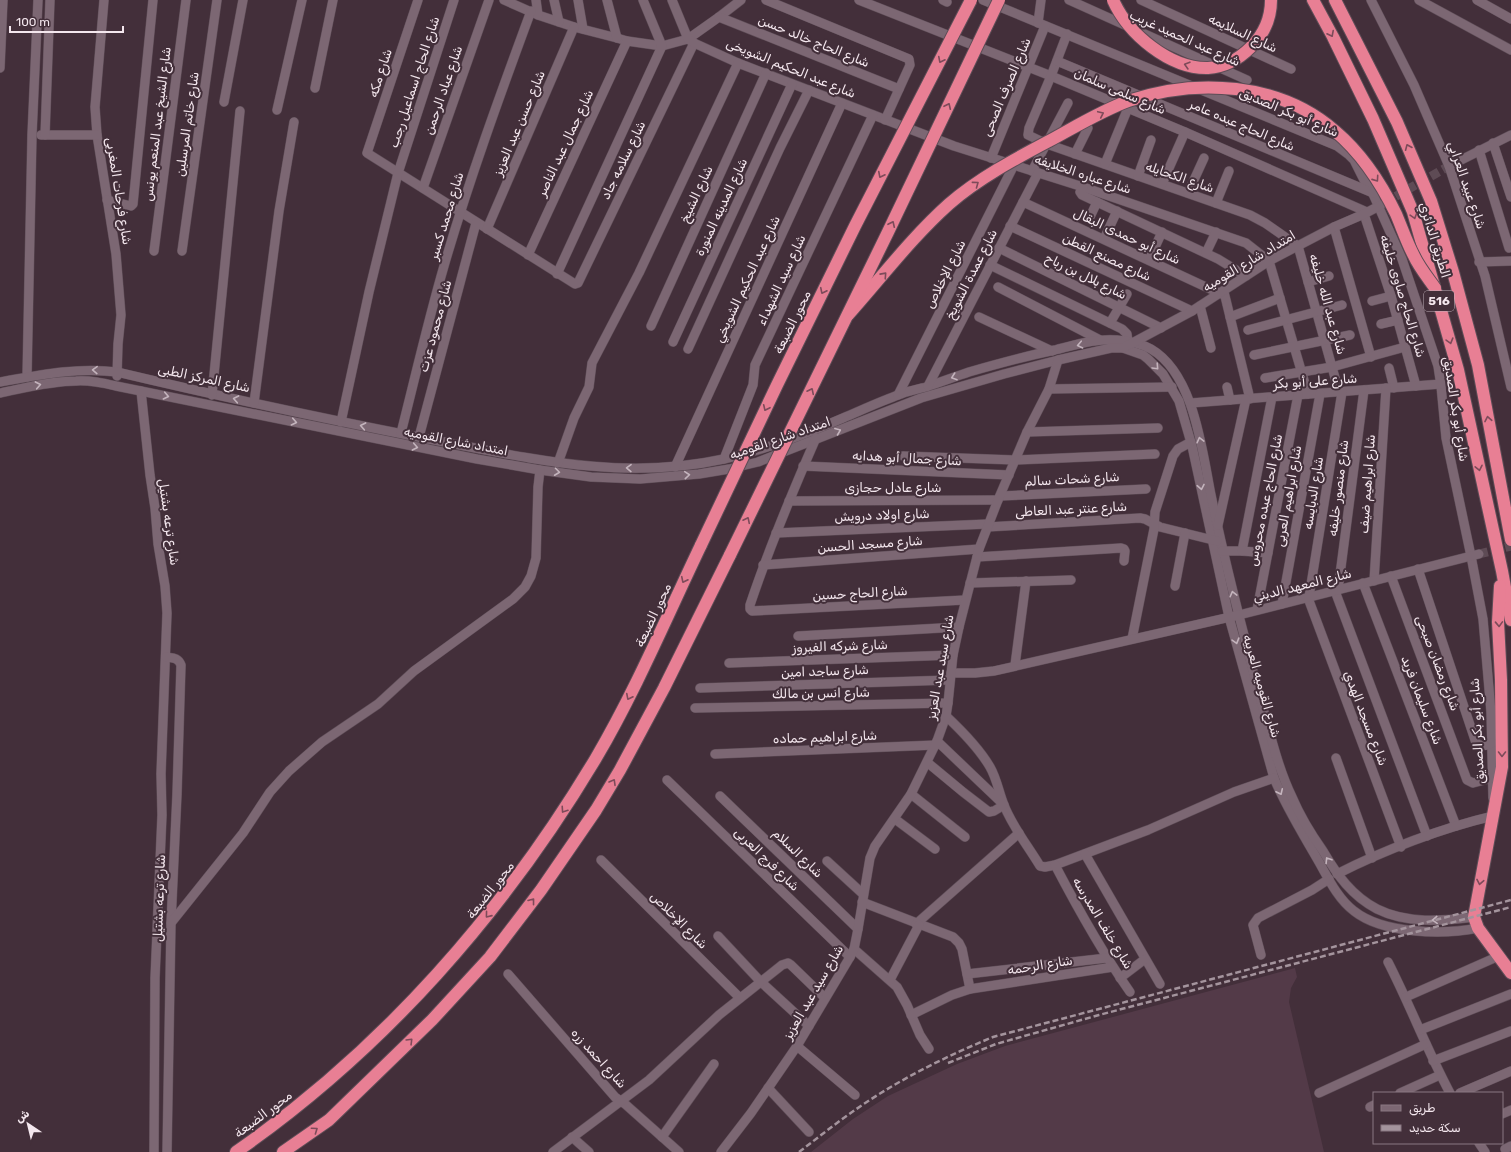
<svg xmlns="http://www.w3.org/2000/svg" width="1511" height="1152" font-family="Rubik,'Noto Sans Arabic',sans-serif">
<rect width="100%" height="100%" fill="#432f3a"/>
<path fill="#533a48" d="M1295 968 1297 977 1291 988 1289 1002 1324 1152H811L853 1119 888 1096 957 1064 1005 1046Z"/>
<g fill="none" stroke-linecap="round" stroke-linejoin="round">
<g stroke="#5e4b55" stroke-width="9" stroke-dasharray="9 4.5" stroke-linecap="butt">
<path d="M1384 203 1449 166"/>
<path d="M1479 554 1511 546"/>
</g>
<g stroke="#5e4d57" stroke-width="10">
<g id="minor">
<path d="M104 0 95 107 97 135 116 254 121 315 118 344 117 376"/>
<path d="M418 0 367 153 575 284 578 283 694 43"/>
<path d="M504 0 538 15 574 27 617 38 627 41 662 46 688 39 719 17 741 0"/>
<path d="M536 0 538 15"/>
<path d="M554 0 559 22"/>
<path d="M578 0 583 29"/>
<path d="M607 0 617 38"/>
<path d="M672 0 688 39 694 43 738 63 954 146 1083 187 1246 243 1269 261 1308 394"/>
<path d="M766 0 909 59 910 65 885 120"/>
<path d="M859 0 1051 76 1185 132 1367 212"/>
<path d="M943 0 947 2"/>
<path d="M983 0 1337 146 1349 155 1354 160 1365 182 1373 194 1402 259 1438 366 1441 386 1446 438 1471 556 1483 619 1491 712 1493 798"/>
<path d="M1069 0 1247 80"/>
<path d="M1141 0 1291 69"/>
<path d="M1371 0 1414 85 1449 166 1485 276 1511 387"/>
<path d="M1419 0 1511 50"/>
<path d="M1477 0 1511 19"/>
<path d="M719 17 899 89"/>
<path d="M1038 23 1041 0"/>
<path d="M1067 34 1051 76 1029 128 1028 135 1047 144 1250 215 1265 223 1298 246 1339 392"/>
<path d="M1057 61 1373 193"/>
<path d="M0 68 3 0"/>
<path d="M315 88 333 0"/>
<path d="M224 102 243 0"/>
<path d="M277 110 302 0"/>
<path d="M41 135H97"/>
<path d="M45 135 50 0"/>
<path d="M1493 143 1511 197"/>
<path d="M1479 150 1509 248"/>
<path d="M1075 154 1088 128"/>
<path d="M991 158 1045 26"/>
<path d="M1105 164 1128 108"/>
<path d="M1449 166 1511 135"/>
<path d="M1032 171 1068 103"/>
<path d="M1138 176 1151 140"/>
<path d="M1162 184 1185 132"/>
<path d="M1083 187 1080 192 1082 195 1218 259 1246 276"/>
<path d="M423 188 489 0"/>
<path d="M1188 193 1204 158"/>
<path d="M107 200 131 206 133 204 153 0"/>
<path d="M1023 202 1221 294"/>
<path d="M1216 203 1229 171"/>
<path d="M1364 214 1391 296 1416 386"/>
<path d="M1090 217 1097 202"/>
<path d="M1010 226 1192 311"/>
<path d="M1334 227 1371 357"/>
<path d="M487 229 574 27"/>
<path d="M1104 239 1117 211"/>
<path d="M999 248 1161 328"/>
<path d="M154 251 186 0"/>
<path d="M182 251 217 0"/>
<path d="M1206 253 1216 232"/>
<path d="M528 255 627 41"/>
<path d="M1149 260 1162 232"/>
<path d="M1479 262 1511 261"/>
<path d="M990 265 1122 329 1127 334 1128 342"/>
<path d="M557 274 662 46 643 0"/>
<path d="M1308 282 1329 276"/>
<path d="M998 287 1100 340"/>
<path d="M1224 292 1250 399"/>
<path d="M1372 301 1391 296"/>
<path d="M1200 306 1211 348"/>
<path d="M979 317 1052 351"/>
<path d="M1230 317 1280 298"/>
<path d="M1110 323 1127 294"/>
<path d="M1381 324 1398 320"/>
<path d="M651 326 766 73"/>
<path d="M1248 330 1342 305"/>
<path d="M673 342 792 84"/>
<path d="M1123 348 1143 355 1148 359 1163 374 1179 401 1192 446 1229 617 1274 778C1286 807 1303 834 1319 862 1328 878 1338 899 1354 911 1383 934 1443 935 1478 928"/>
<path d="M688 349 780 148 809 90"/>
<path d="M1254 355 1350 335"/>
<path d="M1389 368 1394 388"/>
<path d="M27 377 32 135 38 0"/>
<path d="M1265 378 1332 367 1405 347"/>
<path d="M0 382C39 375 77 367 117 372 218 396 321 418 423 438 526 457 619 482 724 459 765 450 804 435 843 418 862 410 881 401 901 394 909 391 918 389 926 387 941 382 954 377 969 372 997 364 1026 356 1055 350 1075 345 1097 338 1117 340 1128 341 1142 344 1151 349 1194 374 1202 450 1211 495 1221 544 1233 593 1246 643 1251 666 1258 689 1264 712 1272 741 1279 770 1292 797 1300 816 1311 834 1323 851 1337 875 1352 896 1377 909 1407 924 1442 921 1474 917"/>
<path d="M928 386 1038 173"/>
<path d="M1227 387 1230 400"/>
<path d="M1049 389 1172 387"/>
<path d="M141 391 150 475 155 508 158 544 165 586 167 613 161 774 162 815 155 978 154 1152"/>
<path d="M0 393C25 388 51 381 76 381 90 380 103 383 116 386L477 459 540 470 591 477 640 479 699 474 729 469 758 462 921 398 1004 374 1058 360 1111 348H1123L1192 311 1269 261 1334 227 1364 214 1381 205"/>
<path d="M212 395 240 111"/>
<path d="M898 395 1014 165"/>
<path d="M254 403 279 211 294 122"/>
<path d="M1191 403 1441 384"/>
<path d="M341 422 369 292 398 173 454 0"/>
<path d="M1027 432 1158 428"/>
<path d="M401 433C415 378 428 321 444 266 469 180 500 95 531 11"/>
<path d="M419 437 476 223"/>
<path d="M816 438C792 493 769 548 750 605V609L752 611 965 600"/>
<path d="M903 456 1015 460 1155 454"/>
<path d="M724 459 753 385 755 365 873 115"/>
<path d="M558 463 574 418 589 387 592 363 639 273 738 63"/>
<path d="M803 466 1009 475"/>
<path d="M675 467 842 103"/>
<path d="M1000 496 1146 489"/>
<path d="M789 501 998 500"/>
<path d="M1218 525 1246 399"/>
<path d="M987 527 1140 518 1145 519 1160 527 1217 541"/>
<path d="M776 533 988 524"/>
<path d="M1222 551H1242L1272 397"/>
<path d="M1242 551 1268 553"/>
<path d="M977 557 1121 548 1124 549 1125 551 1124 561"/>
<path d="M763 565 979 549"/>
<path d="M1418 569 1476 743C1482 747 1485 746 1492 743"/>
<path d="M1391 576 1467 780 1473 783 1492 778"/>
<path d="M1374 581 1386 388"/>
<path d="M970 583 1071 580"/>
<path d="M1363 583 1456 826"/>
<path d="M1175 586 1185 533"/>
<path d="M1338 590 1364 390"/>
<path d="M1335 591 1427 836"/>
<path d="M1309 597 1342 392"/>
<path d="M1308 598 1401 847"/>
<path d="M1282 604 1320 394"/>
<path d="M1257 610 1298 395"/>
<path d="M798 636 959 627"/>
<path d="M1132 639 1154 529 1155 512 1173 456 1178 449 1191 442"/>
<path d="M166 657C172 658 178 657 181 665L177 794 171 923 167 1152"/>
<path d="M729 663 953 655"/>
<path d="M1015 665 1026 581"/>
<path d="M951 673H975L994 671 1239 615 1479 554"/>
<path d="M700 688 950 680"/>
<path d="M695 708 948 703"/>
<path d="M946 716C962 731 979 748 990 767 997 779 999 793 1004 805 1012 826 1028 846 1040 866L1045 867 1055 865 1148 830 1234 792 1274 778"/>
<path d="M715 754 936 745"/>
<path d="M1336 758 1372 858"/>
<path d="M928 763 963 792 989 812 994 811 1004 805 937 741"/>
<path d="M667 780 850 957"/>
<path d="M911 794 965 837"/>
<path d="M720 796 858 929"/>
<path d="M895 819 935 849"/>
<path d="M1085 854 1160 984"/>
<path d="M601 860 740 998"/>
<path d="M827 861 863 894"/>
<path d="M1055 865C1078 909 1102 952 1130 992"/>
<path d="M1337 874C1384 850 1442 828 1493 816V811"/>
<path d="M862 902 953 937 959 943 962 949 970 989"/>
<path d="M171 923 243 833 270 792 289 771 322 742 378 704 414 671 513 599 525 587 531 576 536 558 538 487 540 470"/>
<path d="M916 924 1019 833"/>
<path d="M718 936 760 981 809 1026"/>
<path d="M854 949 897 987 907 1005 920 1035 929 1049"/>
<path d="M1261 955 1253 925 1258 918 1312 890 1329 879"/>
<path d="M1388 962C1410 1005 1427 1050 1450 1093"/>
<path d="M508 974 615 1097 625 1104 679 1152"/>
<path d="M967 974 1107 958"/>
<path d="M1120 978 1145 959"/>
<path d="M890 980 919 925"/>
<path d="M1406 997 1499 956"/>
<path d="M911 1015 952 995 970 989 1113 967"/>
<path d="M1420 1030 1511 994"/>
<path d="M797 1046 855 1095"/>
<path d="M1433 1061 1511 1031"/>
<path d="M768 1088 809 1132"/>
<path d="M1319 1093 1426 1044"/>
<path d="M1400 1093 1440 1075"/>
<path d="M1460 1093 1511 1071"/>
<path d="M1370 1107 1374 1105"/>
<path d="M1502 1114 1511 1110"/>
<path d="M572 1137 589 1152"/>
<path d="M662 1137 714 1064"/>
<path d="M1479 1143 1485 1152"/>
<path d="M1505 1149 1511 1146"/>
<path d="M553 1152 649 1080 719 1015 782 965 788 963 791 965 825 998"/>
<path d="M721 1152 751 1113 797 1046 850 957 854 949 858 929 870 858 875 846 911 794 937 741 946 716 948 703 953 655 959 627 979 549 998 500 1027 432 1049 389 1058 360"/>
</g>
</g>
<g stroke="#5e4d57" stroke-width="14">
<g id="highway">
<path d="M1313 0 1333 37 1373 119 1413 212 1458 370 1502 571 1511 620"/>
<path d="M1335 0 1397 122 1431 201 1453 272 1478 365 1511 540"/>
<path d="M1500 586 1498 622 1501 680 1502 767 1474 917 1478 928 1511 973"/>
<path d="M236 1152C384 1049 504 912 596 758 636 690 667 616 701 545"/>
<path d="M283 1152 329 1120 432 1020 490 957 541 890 596 810 620 770 664 688 730 555"/>
</g>
</g>
<use href="#minor" stroke="#7c6773" stroke-width="9"/>
<use href="#highway" stroke="#e87f94" stroke-width="12"/>
<g stroke="#a4949d" stroke-width="2.5" stroke-dasharray="6 3" stroke-linecap="butt">
<path d="M948 1063 996 1044 1099 1015 1511 907"/>
<path d="M799 1152C815 1140 831 1127 848 1115 892 1083 942 1058 993 1037L1511 900"/>
</g>
<g stroke="#5e4d57" stroke-width="14" stroke-linecap="butt">
<g id="highway-bridge">
<path d="M1113 0C1128 34 1170 69 1208 68 1225 67 1240 58 1251 47 1264 34 1271 17 1271 0"/>
<path d="M848 315C881 278 912 237 949 204 979 178 1015 159 1049 141 1075 127 1101 111 1128 101 1196 78 1279 82 1335 131 1361 153 1381 183 1396 214 1402 228 1407 243 1414 256 1419 267 1428 278 1435 288"/>
<path d="M701 545 777 385 855 226 971 0"/>
<path d="M730 555 888 232 999 0"/>
</g>
</g>
<use href="#highway-bridge" stroke="#e87f94" stroke-width="12"/>
</g>
<defs><path id="oneway-chevron" d="M-2-3.5L2.5 0L-2 3.5" fill="none" stroke-width="1.6" stroke-linecap="round" stroke-linejoin="round"/></defs>
<g stroke="#7d4b5a">
<use href="#oneway-chevron" transform="translate(1331 34) rotate(63)"/>
<use href="#oneway-chevron" transform="translate(941 60) rotate(117)"/>
<use href="#oneway-chevron" transform="translate(1187 65) rotate(-164)"/>
<use href="#oneway-chevron" transform="translate(948 106) rotate(-65)"/>
<use href="#oneway-chevron" transform="translate(1101 114) rotate(-25)"/>
<use href="#oneway-chevron" transform="translate(1408 147) rotate(-113)"/>
<use href="#oneway-chevron" transform="translate(881 175) rotate(117)"/>
<use href="#oneway-chevron" transform="translate(1376 179) rotate(55)"/>
<use href="#oneway-chevron" transform="translate(976 184) rotate(-36)"/>
<use href="#oneway-chevron" transform="translate(1414 216) rotate(73)"/>
<use href="#oneway-chevron" transform="translate(892 224) rotate(-65)"/>
<use href="#oneway-chevron" transform="translate(884 275) rotate(-48)"/>
<use href="#oneway-chevron" transform="translate(823 291) rotate(116)"/>
<use href="#oneway-chevron" transform="translate(1450 341) rotate(74)"/>
<use href="#oneway-chevron" transform="translate(811 391) rotate(-64)"/>
<use href="#oneway-chevron" transform="translate(766 408) rotate(115)"/>
<use href="#oneway-chevron" transform="translate(1488 419) rotate(-101)"/>
<use href="#oneway-chevron" transform="translate(1479 468) rotate(78)"/>
<use href="#oneway-chevron" transform="translate(747 520) rotate(-64)"/>
<use href="#oneway-chevron" transform="translate(684 580) rotate(116)"/>
<use href="#oneway-chevron" transform="translate(1499 624) rotate(88)"/>
<use href="#oneway-chevron" transform="translate(629 697) rotate(117)"/>
<use href="#oneway-chevron" transform="translate(1502 754) rotate(90)"/>
<use href="#oneway-chevron" transform="translate(613 782) rotate(-60)"/>
<use href="#oneway-chevron" transform="translate(564 810) rotate(124)"/>
<use href="#oneway-chevron" transform="translate(1480 882) rotate(101)"/>
<use href="#oneway-chevron" transform="translate(532 901) rotate(-52)"/>
<use href="#oneway-chevron" transform="translate(488 915) rotate(129)"/>
<use href="#oneway-chevron" transform="translate(410 1041) rotate(-45)"/>
<use href="#oneway-chevron" transform="translate(315 1130) rotate(-35)"/>
</g>
<g stroke="#c4b4bd">
<use href="#oneway-chevron" transform="translate(1080 345) rotate(168)"/>
<use href="#oneway-chevron" transform="translate(1156 367) rotate(47)"/>
<use href="#oneway-chevron" transform="translate(95 370) rotate(-178)"/>
<use href="#oneway-chevron" transform="translate(954 377) rotate(161)"/>
<use href="#oneway-chevron" transform="translate(38 385) rotate(-11)"/>
<use href="#oneway-chevron" transform="translate(166 396) rotate(12)"/>
<use href="#oneway-chevron" transform="translate(236 399) rotate(-169)"/>
<use href="#oneway-chevron" transform="translate(294 422) rotate(12)"/>
<use href="#oneway-chevron" transform="translate(363 426) rotate(-169)"/>
<use href="#oneway-chevron" transform="translate(838 431) rotate(-22)"/>
<use href="#oneway-chevron" transform="translate(1200 440) rotate(-104)"/>
<use href="#oneway-chevron" transform="translate(415 447) rotate(11)"/>
<use href="#oneway-chevron" transform="translate(629 468) rotate(-179)"/>
<use href="#oneway-chevron" transform="translate(557 472) rotate(7)"/>
<use href="#oneway-chevron" transform="translate(687 475) rotate(-5)"/>
<use href="#oneway-chevron" transform="translate(1201 487) rotate(79)"/>
<use href="#oneway-chevron" transform="translate(1233 594) rotate(-104)"/>
<use href="#oneway-chevron" transform="translate(1236 641) rotate(74)"/>
<use href="#oneway-chevron" transform="translate(1280 792) rotate(65)"/>
<use href="#oneway-chevron" transform="translate(1328 860) rotate(-122)"/>
<use href="#oneway-chevron" transform="translate(1435 920) rotate(177)"/>
</g>
<g text-anchor="middle" dominant-baseline="central" stroke-width="4" stroke-linejoin="round" paint-order="stroke">
<rect fill="#432f3a" stroke="#bfb0b8" stroke-width="1" x="1424" y="291" width="30" height="20" rx="3"/>
<g font-size="12" font-weight="bold" fill="#f4e7ee">
<text x="1439" y="301">516</text>
</g>
<g font-size="13" fill="#f4e7ee" stroke="#432f3a">
<text transform="translate(1243 33) rotate(25)">شارع السلايمه</text>
<text transform="translate(1185 38) rotate(24)">شارع عبد الحميد غريب</text>
<text transform="translate(814 41) rotate(22)">شارع الحاج خالد حسن</text>
<text transform="translate(791 68) rotate(22)">شارع عبد الحكيم الشويخى</text>
<text transform="translate(380 73) rotate(-72)">شارع مكه</text>
<text transform="translate(414 82) rotate(-72)">شارع الحاج اسماعيل رجب</text>
<text transform="translate(1006 87) rotate(-67)">شارع الصرف الصحى</text>
<text transform="translate(443 90) rotate(-71)">شارع عباد الرحمن</text>
<text transform="translate(1120 91) rotate(23)">شارع سلمى سلمان</text>
<text transform="translate(1289 112) rotate(23)">شارع أبو بكر الصديق</text>
<text transform="translate(519 123) rotate(-67)">شارع حسن عبد العزيز</text>
<text transform="translate(157 124) rotate(-83)">شارع الشيخ عبد المنعم يونس</text>
<text transform="translate(187 124) rotate(-82)">شارع خاتم المرسلين</text>
<text transform="translate(1242 125) rotate(23)">شارع الحاج عبده عامر</text>
<text transform="translate(565 143) rotate(-65)">شارع جمال عبد الناصر</text>
<text transform="translate(623 160) rotate(-64)">شارع سلامه جاد</text>
<text transform="translate(1083 174) rotate(18)">شارع عباره الخلايفه</text>
<text transform="translate(1180 177) rotate(19)">شارع الكحايله</text>
<text transform="translate(1467 185) rotate(71)">شارع عبيد العرابي</text>
<text transform="translate(119 191) rotate(81)">شارع فرحات المغربى</text>
<text transform="translate(696 194) rotate(-65)">شارع الشيخ</text>
<text transform="translate(721 207) rotate(-65)">شارع المدينه المنورة</text>
<text transform="translate(446 216) rotate(-73)">شارع محمد كسبر</text>
<text transform="translate(1127 236) rotate(25)">شارع أبو حمدى البقال</text>
<text transform="translate(1435 240) rotate(73)">الطريق الدائري</text>
<text transform="translate(1107 257) rotate(25)">شارع مصنع القطن</text>
<text transform="translate(1249 261) rotate(-31)">امتداد شارع القوميه</text>
<text transform="translate(945 274) rotate(-63)">شارع الإخلاص</text>
<text transform="translate(971 274) rotate(-63)">شارع عمدة الشويخ</text>
<text transform="translate(1086 276) rotate(26)">شارع بلال بن رباح</text>
<text transform="translate(747 279) rotate(-65)">شارع عبد الحكيم الشويخي</text>
<text transform="translate(781 280) rotate(-65)">شارع سيد الشهداء</text>
<text transform="translate(1403 296) rotate(73)">شارع الحاج صاوى خليفه</text>
<text transform="translate(1328 304) rotate(74)">شارع عبد الله خليفه</text>
<text transform="translate(792 322) rotate(-64)">محور الضبعة</text>
<text transform="translate(435 326) rotate(-75)">شارع محمود عزت</text>
<text transform="translate(204 378) rotate(12)">شارع المركز الطبى</text>
<text transform="translate(1315 381) rotate(-4)">شارع على أبو بكر</text>
<text transform="translate(1456 409) rotate(81)">شارع أبو بكر الصديق</text>
<text transform="translate(780 438) rotate(-19)">امتداد شارع القوميه</text>
<text transform="translate(456 441) rotate(11)">امتداد شارع القوميه</text>
<text transform="translate(907 458) rotate(3)">شارع جمال أبو هدايه</text>
<text transform="translate(1072 479) rotate(-3)">شارع شحات سالم</text>
<text transform="translate(1367 484) rotate(-86)">شارع ابراهيم ضيف</text>
<text x="893" y="487">شارع عادل حجازى</text>
<text transform="translate(1338 488) rotate(-83)">شارع منصور خليفه</text>
<text transform="translate(1313 493) rotate(-81)">شارع الدبايسه</text>
<text transform="translate(1288 496) rotate(-80)">شارع ابراهيم العربى</text>
<text transform="translate(1265 500) rotate(-79)">شارع الحاج عبده محروس</text>
<text transform="translate(1071 509) rotate(-3)">شارع عنتر عبد العاطى</text>
<text transform="translate(882 515) rotate(-2)">شارع اولاد درويش</text>
<text transform="translate(169 522) rotate(82)">شارع ترعه بشتيل</text>
<text transform="translate(870 544) rotate(-4)">شارع مسجد الحسن</text>
<text transform="translate(1302 585) rotate(-14)">شارع المعهد الديني</text>
<text transform="translate(860 593) rotate(-3)">شارع الحاج حسين</text>
<text transform="translate(653 615) rotate(-65)">محور الضبعة</text>
<text transform="translate(840 646) rotate(-2)">شارع شركه الفيروز</text>
<text transform="translate(1438 663) rotate(69)">شارع رمضان صبحى</text>
<text transform="translate(940 667) rotate(-80)">شارع سيد عبد العزيز</text>
<text transform="translate(825 671) rotate(-2)">شارع ساجد امين</text>
<text transform="translate(1262 686) rotate(74)">شارع القوميه العربيه</text>
<text transform="translate(821 693) rotate(-1)">شارع انس بن مالك</text>
<text transform="translate(1422 700) rotate(69)">شارع سليمان فريد</text>
<text transform="translate(1366 718) rotate(69)">شارع مسجد الهدي</text>
<text transform="translate(1477 731) rotate(-93)">شارع أبو بكر الصديق</text>
<text transform="translate(825 737) rotate(-2)">شارع ابراهيم حماده</text>
<text transform="translate(798 853) rotate(44)">شارع السلام</text>
<text transform="translate(767 859) rotate(44)">شارع فرج العربى</text>
<text transform="translate(490 890) rotate(-52)">محور الضبعة</text>
<text transform="translate(159 898) rotate(-88)">شارع ترعه بشتيل</text>
<text transform="translate(679 920) rotate(45)">شارع الإخلاص</text>
<text transform="translate(1103 923) rotate(59)">شارع خلف المدرسه</text>
<text transform="translate(1040 965) rotate(-9)">شارع الرحمه</text>
<text transform="translate(813 992) rotate(-60)">شارع سيد عبد العزيز</text>
<text transform="translate(599 1058) rotate(48)">شارع احمد زره</text>
<text transform="translate(263 1114) rotate(-37)">محور الضبعة</text>
</g>
</g>
<rect x="1373" y="1092" width="130" height="52" fill="#432f3a" stroke="#8a7982"/>
<rect x="1381" y="1105" width="20" height="6" fill="#7c6773" stroke="#8a7982"/>
<text x="1409" y="1112" font-size="12" fill="#f4e7ee">طريق</text>
<rect x="1381" y="1125" width="20" height="6" fill="#a4949d" stroke="#8a7982"/>
<text x="1409" y="1132" font-size="12" fill="#f4e7ee">سكة حديد</text>
<g transform="translate(28 1124) rotate(325)" stroke="#432f3a" stroke-width="3" paint-order="stroke">
<path d="M0-3L7 15L0 10L-7 15Z" fill="#f4e7ee"/>
<text y="-6" font-size="11" font-weight="bold" text-anchor="middle" fill="#f4e7ee">ش</text>
</g>
<path d="M10 26v6h113v-6" fill="none" stroke="#f4e7ee" stroke-width="2"/>
<text x="16" y="26" font-size="12" fill="#f4e7ee" stroke="#432f3a" stroke-width="3" paint-order="stroke">100 m</text>
</svg>
